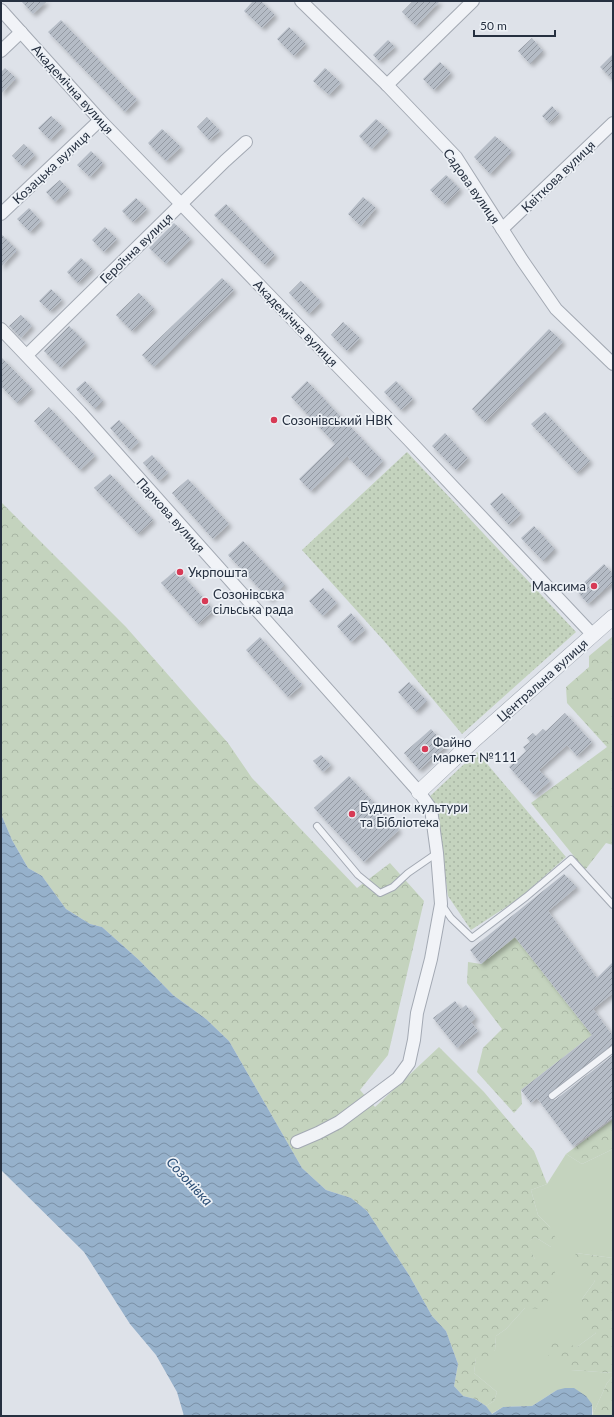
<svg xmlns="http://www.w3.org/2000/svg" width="614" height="1417" font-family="Lato,sans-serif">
<defs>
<pattern id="forest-crowns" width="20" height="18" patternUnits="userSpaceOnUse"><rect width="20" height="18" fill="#c4d3be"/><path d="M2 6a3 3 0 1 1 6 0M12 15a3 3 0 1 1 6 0" fill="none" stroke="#a8b5a4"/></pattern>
<pattern id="park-dots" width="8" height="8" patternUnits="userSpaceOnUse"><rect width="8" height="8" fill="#c4d3be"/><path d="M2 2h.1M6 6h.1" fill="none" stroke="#a8b5a4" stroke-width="1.8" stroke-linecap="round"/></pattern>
<pattern id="water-waves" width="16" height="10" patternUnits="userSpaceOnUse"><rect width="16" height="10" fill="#96b1cb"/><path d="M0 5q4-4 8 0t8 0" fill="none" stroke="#7a90a6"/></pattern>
<pattern id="building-hatch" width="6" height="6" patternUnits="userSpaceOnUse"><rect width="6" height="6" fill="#b5bcc6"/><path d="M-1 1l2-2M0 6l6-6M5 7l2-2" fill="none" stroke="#9399a2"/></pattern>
<filter id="shadow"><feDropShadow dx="3" dy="3" stdDeviation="2" flood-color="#0004"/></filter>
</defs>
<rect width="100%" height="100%" fill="#dee2e9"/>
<path fill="#c4d3be" d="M613 1149V1258L576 1253 595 1281 582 1299 596 1333 577 1347 571 1370 613 1373V1376L607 1383 593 1414 592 1404 557 1390 532 1406 503 1407 491 1414 486 1406 494 1401 497 1392 474 1373 476 1358 495 1350 496 1336 506 1329 525 1308 535 1259 526 1243 535 1237 551 1247 550 1227 538 1215 531 1190 547 1184 566 1154 582 1164Z"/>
<g fill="url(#forest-crowns)">
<path d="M1 502 126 627 228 743 252 778 357 888 390 863 424 901 388 1055 360 1090 375 1107 439 1047 484 1092 534 1151 547 1184 531 1190 538 1215 550 1227 559 1244 551 1247 535 1237 527 1243 535 1259 552 1262 557 1279 544 1309 525 1308 506 1329 496 1336 495 1350 487 1357 476 1358 474 1373 497 1392 494 1401 486 1406 475 1399 463 1396 454 1386 458 1364 446 1331 432 1316 409 1275 367 1211 351 1198 326 1190 302 1168 229 1041 206 1019 173 995 139 960 102 927 90 924 66 909 42 876 28 868 12 840 1 814Z"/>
<path d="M613 636V845L606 843 585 870 531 803 607 747 567 703 566 687 589 667V656Z"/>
<path d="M515 937 592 1035 521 1090 522 1104 514 1113 477 1072 483 1048 502 1029 467 983 468 962 481 964Z"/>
<path d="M613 1119V1149L582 1164 566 1154Z"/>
<path d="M576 1253 613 1258V1373L571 1370 548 1356 553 1339 577 1347 596 1333 582 1320V1299L595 1281 573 1261Z"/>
<path d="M613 1376V1416H592L607 1383Z"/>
</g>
<g fill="url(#park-dots)">
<path d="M407 452 576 632 462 734 385 642 302 550Z"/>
<path d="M477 752 566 857 520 898 471 930 448 896 436 809 428 798Z"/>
</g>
<path fill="url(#water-waves)" d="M1 814 12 840 28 868 42 876 66 909 90 924 102 927 139 960 173 995 206 1019 229 1041 302 1168 326 1190 351 1198 367 1211 409 1275 432 1316 446 1331 458 1364 454 1386 463 1396 475 1399 486 1406 492 1414 503 1407 532 1406 557 1390 565 1388H574L586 1396 592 1404V1416H184L177 1392 156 1355 130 1324 84 1252 1 1170Z"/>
<g fill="url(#building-hatch)" filter="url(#shadow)">
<path d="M21 1H47L33 14Z"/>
<path d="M253 1H261L275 15 262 28 244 11Z"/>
<path d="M413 1H440L416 26 402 12Z"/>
<path d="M61 20 137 100 125 112 48 32Z"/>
<path d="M289 27 306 44 294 56 277 39Z"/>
<path d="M532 38 543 51 530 64 518 51Z"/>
<path d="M388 40 395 47 379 61 373 55Z"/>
<path d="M613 54V80L600 67Z"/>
<path d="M440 62 451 73 434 90 423 79Z"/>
<path d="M5 68 16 78 1 94V72Z"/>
<path d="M325 68 341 83 329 95 313 81Z"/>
<path d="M552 106 559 114 549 123 542 116Z"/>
<path d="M51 116 63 127 50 140 38 128Z"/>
<path d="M207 117 220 131 209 140 197 127Z"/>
<path d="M376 119 389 131 372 149 359 136Z"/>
<path d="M162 129 181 147 166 161 148 143Z"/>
<path d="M495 136 512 151 490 174 474 157Z"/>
<path d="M24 144 35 155 23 167 12 156Z"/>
<path d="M91 151 103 163 90 177 77 165Z"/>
<path d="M446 175 460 189 445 204 430 190Z"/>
<path d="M60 180 69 190 55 202 46 192Z"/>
<path d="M363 197 376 208 361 226 348 214Z"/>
<path d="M136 198 147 209 133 222 122 211Z"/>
<path d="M226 204 275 255 265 265 214 215Z"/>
<path d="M29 208 41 221 30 232 17 219Z"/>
<path d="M174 223 191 239 166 264 149 248Z"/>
<path d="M105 227 117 239 104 252 92 240Z"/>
<path d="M1 234 17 250 1 267Z"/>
<path d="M81 258 92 269 78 283 67 272Z"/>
<path d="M222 278 234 290 154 367 142 355Z"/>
<path d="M301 281 321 302 309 314 289 293Z"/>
<path d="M51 289 62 300 50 311 39 301Z"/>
<path d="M139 293 154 309 132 331 116 315Z"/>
<path d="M21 315 32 326 21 338 9 326Z"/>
<path d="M343 322 360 338 347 351 331 335Z"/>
<path d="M69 326 86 343 61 368 44 351Z"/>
<path d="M549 329 563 342 485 422 472 409Z"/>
<path d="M1 357 32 389 17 403 1 386Z"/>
<path d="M85 381 103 401 95 409 76 389Z"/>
<path d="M307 381 383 461 367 477 347 456 311 491 299 479 335 444 291 397Z"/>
<path d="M396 381 413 399 401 410 384 392Z"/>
<path d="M49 407 95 456 80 470 34 421Z"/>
<path d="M545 412 590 461 577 473 531 424Z"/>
<path d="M119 420 139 442 130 450 110 428Z"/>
<path d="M445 433 468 458 456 470 432 446Z"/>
<path d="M152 455 168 473 159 481 143 463Z"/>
<path d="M110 474 153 520 138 534 94 488Z"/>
<path d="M188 479 229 524 213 539 172 493Z"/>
<path d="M502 493 521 514 509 525 490 504Z"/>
<path d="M534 526 555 549 543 561 521 538Z"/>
<path d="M243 541 285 585 270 600 228 555Z"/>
<path d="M604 564 613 574V582L588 604 576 590Z"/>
<path d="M177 569 214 610 198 624 161 583Z"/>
<path d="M323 588 337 603 323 616 309 601Z"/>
<path d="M351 613 365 630 351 642 337 626Z"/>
<path d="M260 637 302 685 288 697 246 650Z"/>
<path d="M409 682 427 701 416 712 398 692Z"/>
<path d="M565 713 592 742 577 756 567 745 539 770 550 781 534 795 509 767 526 751 523 747 530 742 527 738 533 733 536 736 543 729 546 731Z"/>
<path d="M431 729 446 746 419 770 404 753Z"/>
<path d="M321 755 331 765 323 772 313 761Z"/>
<path d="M349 776 399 830 364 862 314 808Z"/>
<path d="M564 874 577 887 548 911 597 978 613 962V993L593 1009 613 1036V1045L548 1095 550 1100H555L613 1055V1117L573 1146 537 1098 531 1103 521 1090 592 1035 515 937 481 964 470 950Z"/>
<path d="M455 1001 461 1009 466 1005 476 1018 471 1022 478 1031 457 1048 433 1018Z"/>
</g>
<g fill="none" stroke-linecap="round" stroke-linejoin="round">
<g stroke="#a3a9b3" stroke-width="8">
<g id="service">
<path d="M317 826 358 875 380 893 393 887 408 873 437 853"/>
<path d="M442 905 451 918 472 938 526 897 571 859 613 905"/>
<path d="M552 1096 613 1049"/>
</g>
</g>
<g stroke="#a3a9b3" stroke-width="14">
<g id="minor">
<path d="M301 1 387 85 456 157 522 260 556 309 613 364"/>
<path d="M1 10 100 120 408 439 593 635"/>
<path d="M1 51 21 32"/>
<path d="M387 85 473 1"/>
<path d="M1 214 100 120"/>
<path d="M502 229 613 123"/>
<path d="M1 329 80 412 419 792 431 809 437 853 441 904 431 959 417 1013 414 1040 409 1063 398 1078 339 1122 318 1133 297 1142"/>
<path d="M27 355 225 161 246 142"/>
</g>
</g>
<g stroke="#a3a9b3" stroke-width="16">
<path id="tertiary" d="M419 792 473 741 613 617"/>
</g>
<use href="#service" stroke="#f1f3f7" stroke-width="6"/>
<use href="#minor" stroke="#f1f3f7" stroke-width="12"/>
<use href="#tertiary" stroke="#f1f3f7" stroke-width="15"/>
</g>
<g fill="#d73a55" stroke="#edf1f6" stroke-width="1.5">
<circle cx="274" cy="420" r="4"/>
<circle cx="180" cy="572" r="4"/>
<circle cx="594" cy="586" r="4"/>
<circle cx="205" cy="601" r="4"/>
<circle cx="425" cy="749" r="4"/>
<circle cx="352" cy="814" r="4"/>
</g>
<g text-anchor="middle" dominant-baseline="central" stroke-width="3.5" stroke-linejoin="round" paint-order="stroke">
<g font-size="13" fill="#263040" stroke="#edf1f6">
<text transform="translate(73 89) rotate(48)">Академічна вулиця</text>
<text transform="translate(51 167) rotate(-43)">Козацька вулиця</text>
<text transform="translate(558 176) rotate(-44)">Квіткова вулиця</text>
<text transform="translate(472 186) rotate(55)">Садова вулиця</text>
<text transform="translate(136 248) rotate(-44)">Героїчна вулиця</text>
<text transform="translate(296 323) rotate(46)">Академічна вулиця</text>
<text transform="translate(171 515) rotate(48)">Паркова вулиця</text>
<text transform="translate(542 680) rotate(-42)">Центральна вулиця</text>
</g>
<g font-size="13" fill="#263040" stroke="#edf1f6" text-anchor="start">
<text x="282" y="420">Созонівський НВК</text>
<text x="188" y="572">Укрпошта</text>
<text x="586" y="586" text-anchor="end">Максима</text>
<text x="213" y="594">Созонівська<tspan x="213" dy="15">сільська рада</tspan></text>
<text x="433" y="742">Файно<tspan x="433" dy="15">маркет №111</tspan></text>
<text x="360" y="807">Будинок культури<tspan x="360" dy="15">та Бібліотека</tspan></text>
</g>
<g font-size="14" font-style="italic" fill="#2e5077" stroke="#edf1f6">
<text transform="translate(190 1181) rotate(47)">Созонівка</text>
</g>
</g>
<rect width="614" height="1417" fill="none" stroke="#263040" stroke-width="4"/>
<path d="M474 30v6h81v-6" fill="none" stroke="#263040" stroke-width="2"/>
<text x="480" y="30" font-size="12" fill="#263040" stroke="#edf1f6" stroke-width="3" paint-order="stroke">50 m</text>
</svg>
